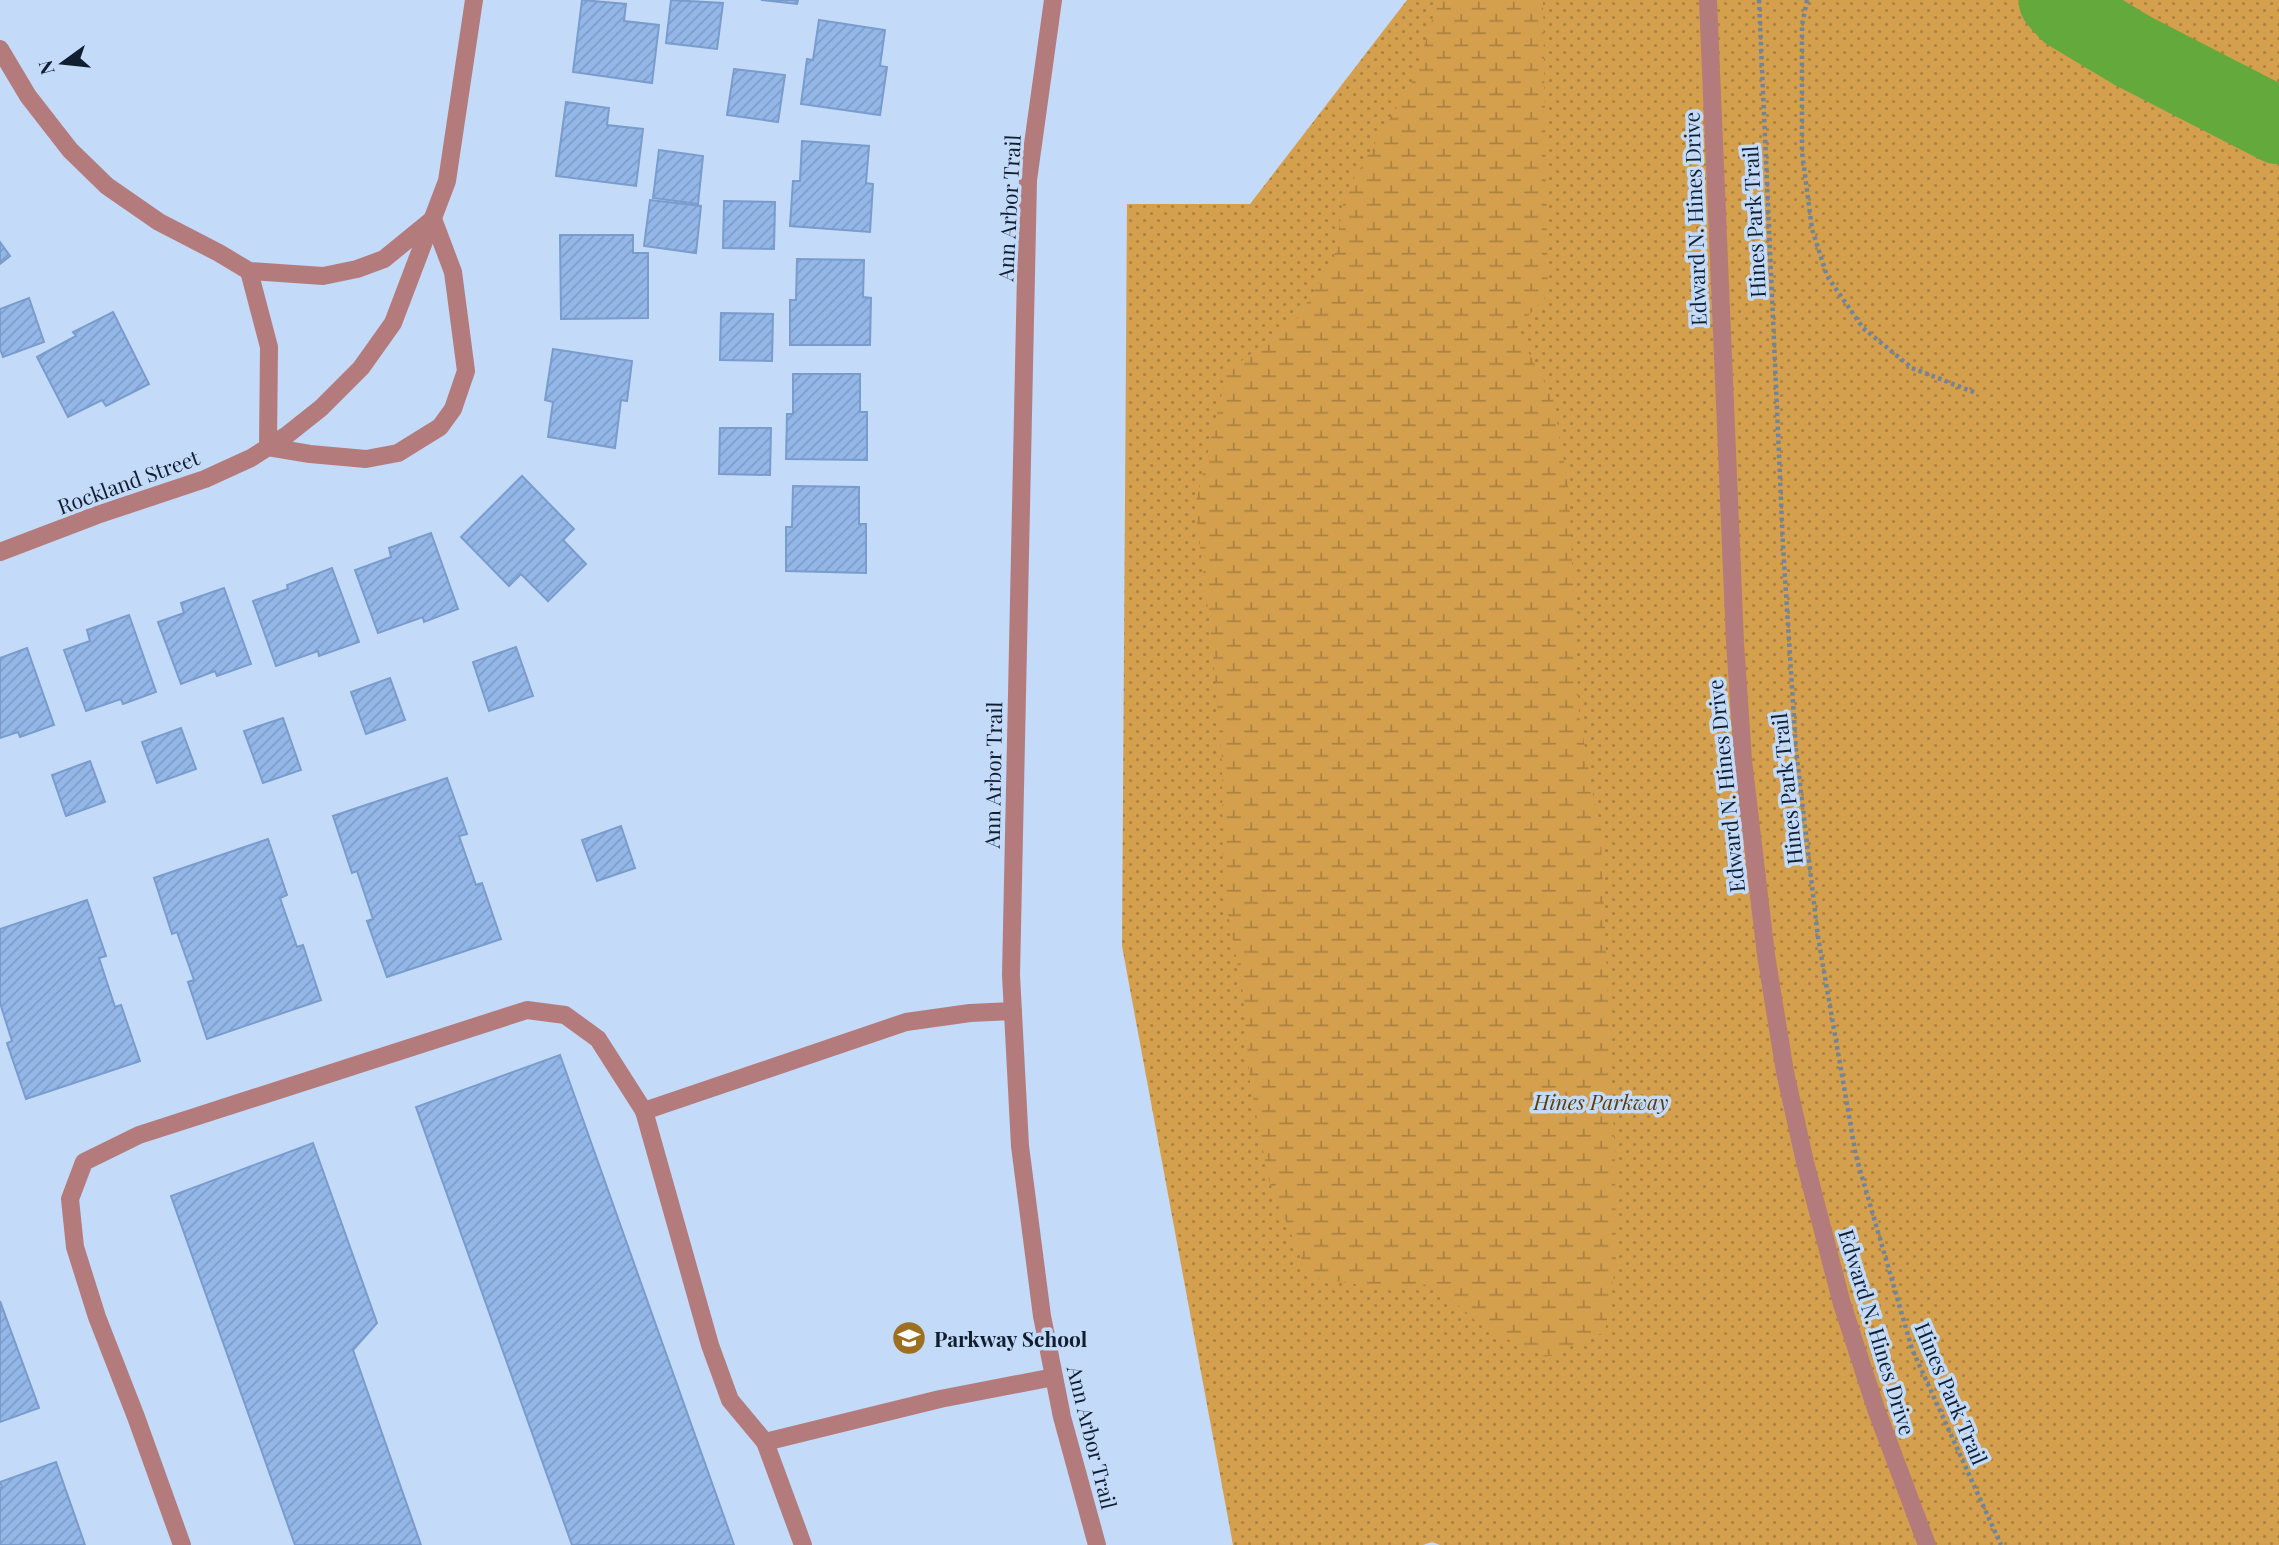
<svg xmlns="http://www.w3.org/2000/svg" width="2279" height="1545" font-family="'Playfair Display',serif">
<defs>
<pattern id="grass-dots" width="8" height="8" patternUnits="userSpaceOnUse" patternTransform="scale(1.75)"><rect width="8" height="8" fill="#d5a04e"/><path d="M2 2h.1M6 6h.1" fill="none" stroke="#ab8241" stroke-width="1.8" stroke-linecap="round"/></pattern>
<pattern id="wetland-marsh" width="20" height="14" patternUnits="userSpaceOnUse" patternTransform="scale(1.75)"><rect width="20" height="14" fill="#d5a04e"/><path d="M1 5h8M5 5V1M11 12h8M15 12V8" fill="none" stroke="#ab8241"/></pattern>
<pattern id="building-hatch" width="6" height="6" patternUnits="userSpaceOnUse" patternTransform="scale(1.75)"><rect width="6" height="6" fill="#93b7e8"/><path d="M-1 1l2-2M0 6l6-6M5 7l2-2" fill="none" stroke="#7e9dc7"/></pattern>
</defs>
<rect width="100%" height="100%" fill="#c3daf8"/>
<path fill="url(#grass-dots)" d="M1407 0H2279V1545H1440L1432 1542 1423 1545H1233L1122 946 1127 204H1250Z"/>
<path fill="url(#wetland-marsh)" d="M1438 0H1543L1548 294 1516 329 1553 398 1569 491 1579 714 1601 840 1615 1157 1616 1262 1605 1332 1546 1357 1485 1329 1434 1284 1381 1288 1309 1277 1269 1181 1250 1082 1243 994 1223 887 1222 763 1212 642 1195 506 1227 372 1298 318 1334 257 1345 193 1415 77Z"/>
<g fill="none" stroke-linecap="round" stroke-linejoin="round">
<path stroke="#63a93c" stroke-width="77" d="M2057 0 2068 12 2133 51 2279 126"/>
</g>
<g fill="url(#building-hatch)" stroke="#799ccc" stroke-width="2">
<path d="M582 0 626 4 624 21 659 25 652 83 573 72Z"/>
<path d="M671 0 723 3 717 49 666 43Z"/>
<path d="M761 0H798L797 4Z"/>
<path d="M819 20 885 30 880 66 887 67 880 115 801 104 807 59 813 60Z"/>
<path d="M734 69 785 75 778 122 727 115Z"/>
<path d="M566 102 609 108 607 125 643 129 636 186 556 176Z"/>
<path d="M802 141 869 146 866 183 873 184 870 232 790 226 793 181H800Z"/>
<path d="M659 150 703 156 698 204 653 198Z"/>
<path d="M650 200 701 206 696 253 644 246Z"/>
<path d="M724 201 775 202 774 249 723 248Z"/>
<path d="M560 235H633V253H648V318L561 319Z"/>
<path d="M0 242 10 256 0 264Z"/>
<path d="M797 259 864 260 863 297 871 298 870 345H790V300H796Z"/>
<path d="M29 298 44 342 3 357 0 349V309Z"/>
<path d="M113 312 149 384 106 406 102 400 68 417 37 357 76 336 73 332Z"/>
<path d="M721 313 773 314 772 361 720 360Z"/>
<path d="M553 349 632 361 627 401 621 400 615 448 548 437 553 402 545 400Z"/>
<path d="M793 374H860V412H867V460L786 459 787 414H793Z"/>
<path d="M720 428H771L770 475 719 474Z"/>
<path d="M522 476 574 529 563 540 586 564 548 601 521 574 509 586 461 537Z"/>
<path d="M793 486 859 487V524H866V573L786 571V527H792Z"/>
<path d="M431 533 458 609 424 622 423 617 378 633 355 570 391 557 389 548Z"/>
<path d="M332 568 359 642 319 656 318 651 276 666 253 601 288 589 287 585Z"/>
<path d="M224 588 251 664 217 676 215 671 181 684 158 622 184 613 181 603Z"/>
<path d="M129 615 156 692 123 704 121 699 86 711 64 650 90 641 87 630Z"/>
<path d="M516 647 533 696 489 711 473 662Z"/>
<path d="M27 648 54 725 20 737 18 732 0 738V658Z"/>
<path d="M390 678 405 720 366 734 351 692Z"/>
<path d="M283 718 301 770 263 783 244 731Z"/>
<path d="M181 728 196 769 157 783 142 742Z"/>
<path d="M90 761 105 802 66 816 52 775Z"/>
<path d="M447 778 467 834 459 836 476 885 482 883 501 939 387 977 367 921 373 919 357 871 352 873 333 816Z"/>
<path d="M621 826 635 868 597 881 582 840Z"/>
<path d="M268 839 287 895 280 898 297 947 303 945 321 1000 207 1039 188 982 194 980 177 932 172 934 154 878Z"/>
<path d="M87 900 106 956 99 958 115 1007 121 1005 140 1061 26 1099 7 1043 12 1041 0 1003V929Z"/>
<path d="M560 1055 734 1545H572L416 1107Z"/>
<path d="M313 1143 377 1323 353 1350 421 1545H295L171 1196Z"/>
<path d="M0 1301 39 1408 0 1422Z"/>
<path d="M56 1462 85 1545H0V1488L2 1487 0 1482Z"/>
</g>
<g fill="none" stroke-linecap="round" stroke-linejoin="round">
<g stroke="#71849d" stroke-width="4.5" stroke-dasharray="3.5 3.5" stroke-linecap="butt">
<path d="M1759 0 1783 546 1796 750 1818 937 1856 1156 1912 1349 2001 1545"/>
<path d="M1807 0 1802 25V152L1812 229 1827 276 1863 328 1912 368 1976 393"/>
</g>
<g stroke="#b47b7d" stroke-width="18">
<path d="M1053 0 1028 180 1011 975 1020 1146 1042 1316 1062 1417 1097 1545"/>
<path d="M1708 0 1735 642 1743 760 1766 955 1785 1072 1805 1162 1842 1304 1876 1409 1927 1545"/>
<path d="M0 49 28 96 70 150 107 186 159 222 219 253 249 271 323 276 357 269 384 259 433 219 453 272 466 371 453 409 440 427 398 453 366 459 310 454 268 447 269 347 249 271"/>
<path d="M0 552 97 515 205 479 251 458 287 435 321 408 361 368 393 323 447 181 474 0"/>
<path d="M644 1111 710 1345 730 1400 765 1442"/>
<path d="M182 1545 136 1417 97 1317 75 1247 70 1199 84 1162 139 1135 527 1010 565 1015 598 1039 644 1111 906 1022 970 1013 1013 1011"/>
<path d="M803 1545 765 1442 940 1399 1054 1377"/>
</g>
</g>
<defs>
<g id="school-disc" transform="scale(1.75)"><circle r="9.5" fill="#9d6f20" stroke="#c3daf8"/><path d="M0-5L7-2L0 1L-7-2ZM-4 1L0 2.5L4 1V4Q0 6-4 4Z" fill="#fff"/></g>
</defs>
<g fill-rule="evenodd">
<use href="#school-disc" x="909" y="1338"/>
</g>
<g text-anchor="middle" dominant-baseline="central" stroke-width="7" stroke-linejoin="round" paint-order="stroke">
<g font-size="21" fill="#101e30" stroke="#c3daf8">
<text transform="translate(1008 208) rotate(-87)">Ann Arbor Trail</text>
<text transform="translate(1694 219) rotate(-92)">Edward N. Hines Drive</text>
<text transform="translate(1753 222) rotate(-93)">Hines Park Trail</text>
<text transform="translate(128 481) rotate(-20)">Rockland Street</text>
<text transform="translate(992 775) rotate(-89)">Ann Arbor Trail</text>
<text transform="translate(1725 786) rotate(-96)">Edward N. Hines Drive</text>
<text transform="translate(1786 789) rotate(-96)">Hines Park Trail</text>
<text transform="translate(1878 1332) rotate(73)">Edward N. Hines Drive</text>
<text transform="translate(1952 1393) rotate(67)">Hines Park Trail</text>
<text transform="translate(1093 1437) rotate(76)">Ann Arbor Trail</text>
</g>
<g font-size="21" font-style="italic" fill="#5a3c07" stroke="#c3daf8">
<text x="1601" y="1101">Hines Parkway</text>
</g>
<g font-size="21" font-weight="bold" fill="#101e30" stroke="#c3daf8" text-anchor="start">
<text x="934" y="1338">Parkway School</text>
</g>
</g>
<g transform="translate(63 63) rotate(255)" stroke="#c3daf8" stroke-width="5" paint-order="stroke">
<path d="M0-5L12 26L0 18L-12 26Z" fill="#101e30"/>
<text y="-10" font-size="19" font-weight="bold" text-anchor="middle" fill="#101e30">N</text>
</g>
</svg>
